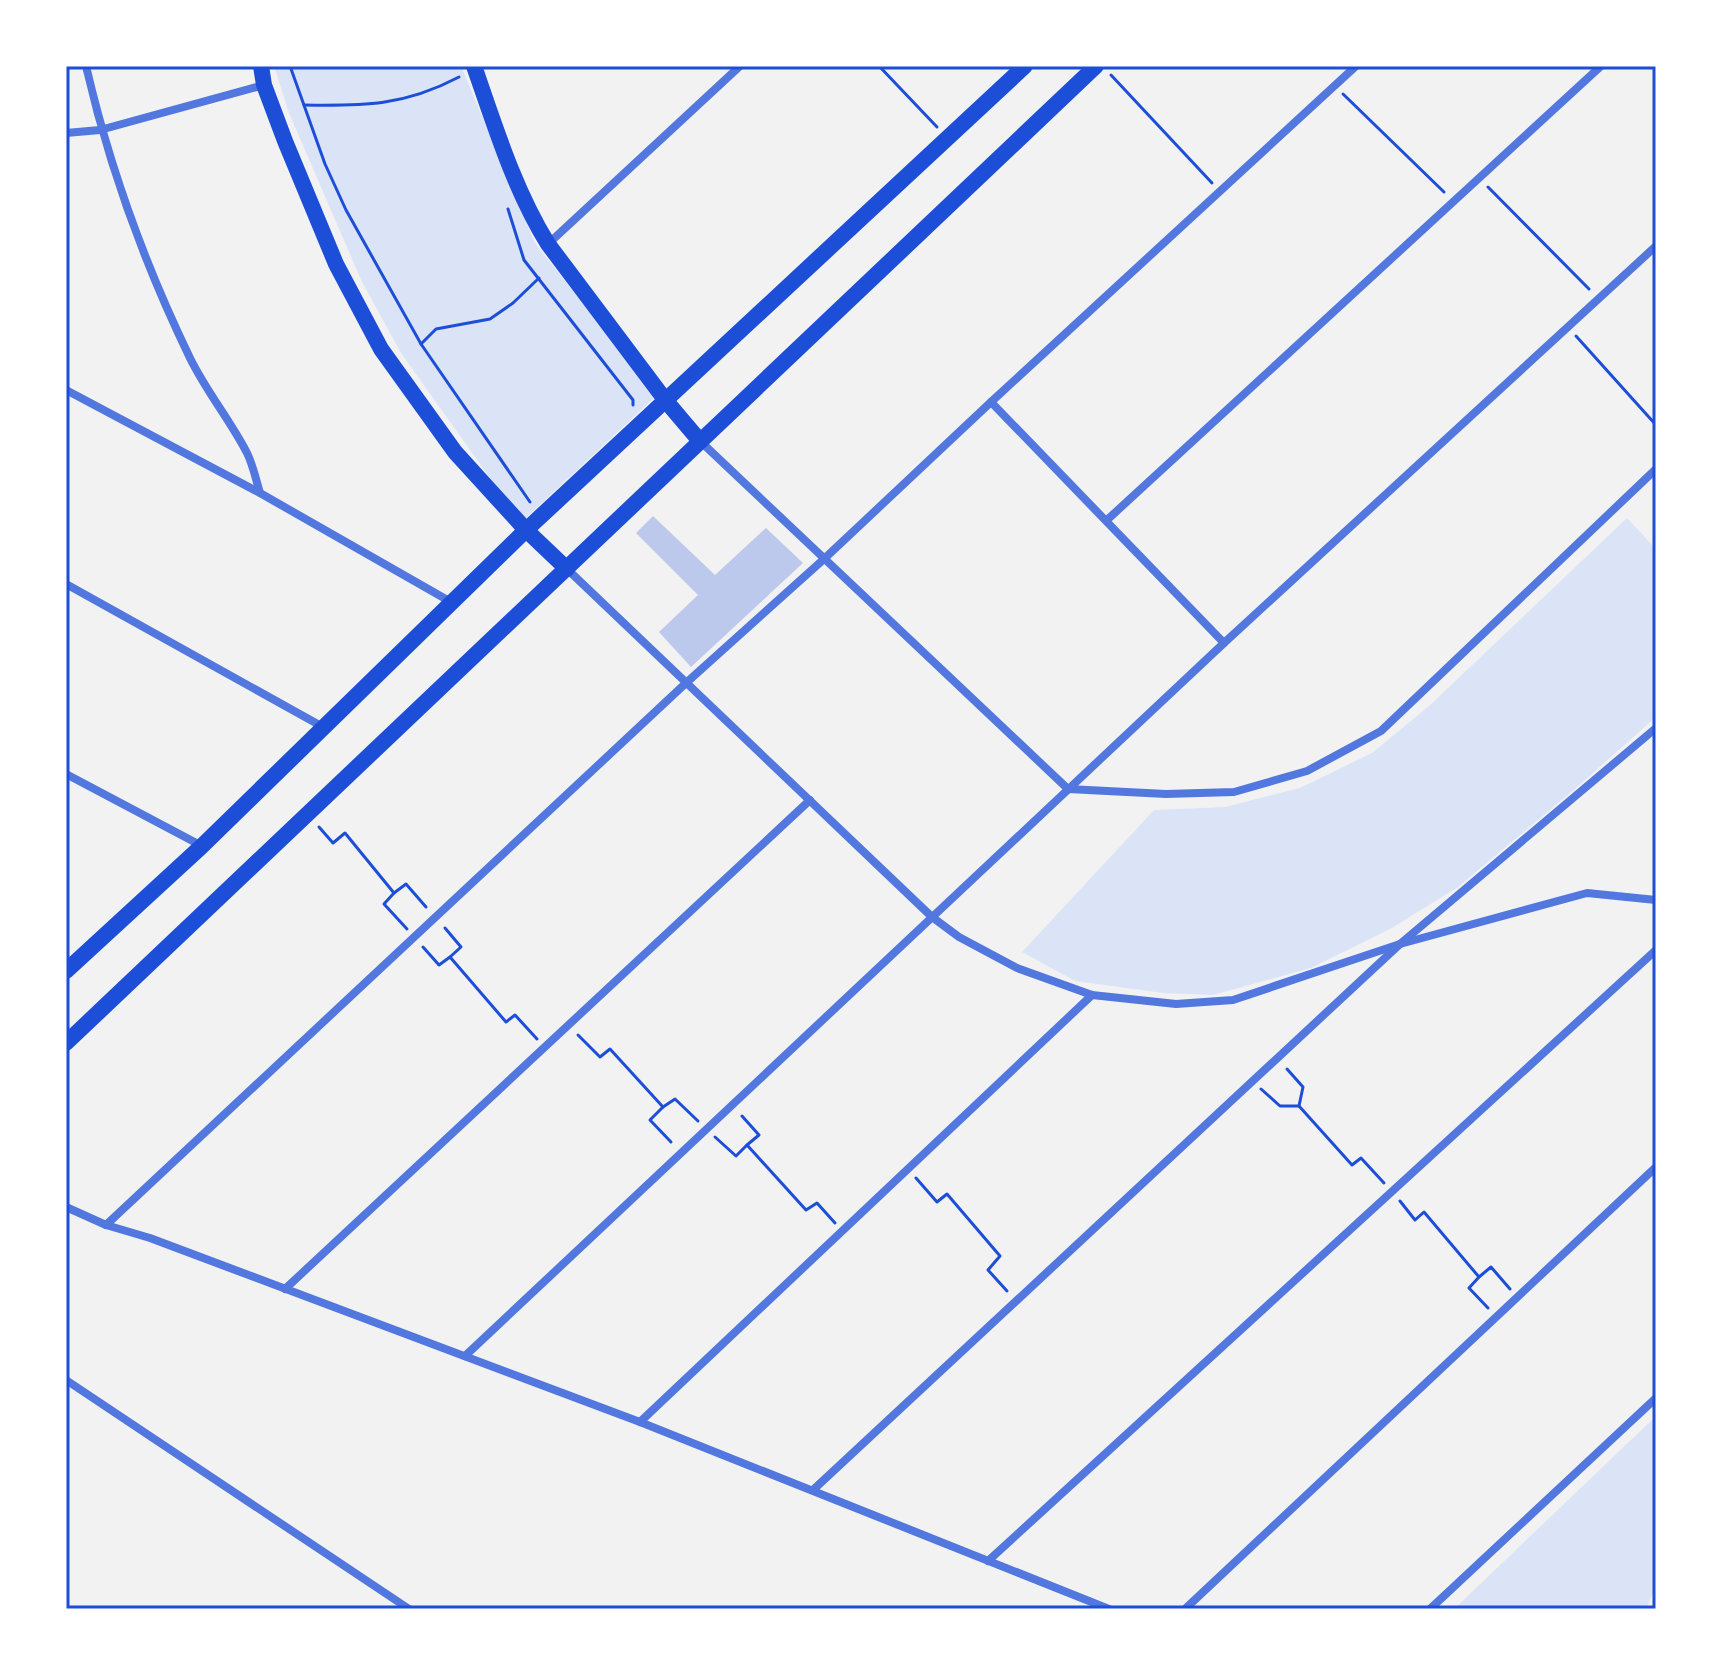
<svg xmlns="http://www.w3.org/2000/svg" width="1722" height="1675" font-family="Poppins,sans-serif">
<rect width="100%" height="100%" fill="#f2f2f2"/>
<g fill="#dbe4f7">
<path d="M274 66H461L535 243 656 396 525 519 490 478 401 353 362 282 289 113Z"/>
<path d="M1627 518 1656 549V717L1576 788 1458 887 1392 928 1311 968 1213 995 1163 993 1075 981 1022 952 1154 810 1225 807 1300 788 1372 753 1429 706Z"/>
<path d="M1656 1416V1586L1646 1609H1454Z"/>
</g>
<path fill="#bdc9ec" d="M653 516 715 575 766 528 803 563 691 667 659 632 698 595 636 533Z"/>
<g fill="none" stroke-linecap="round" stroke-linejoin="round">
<g stroke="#1d4ed8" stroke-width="3">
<path d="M290 66 325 164 346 210 421 344 530 502"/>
<path d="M879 66 937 127"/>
<path d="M1111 75 1212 183"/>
<path d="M1343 94 1444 192"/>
<path d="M304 105C364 106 404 106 459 77"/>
<path d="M1488 187 1589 289"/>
<path d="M508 209 524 260 633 400V405"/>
<path d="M1576 336 1656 425"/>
<path d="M421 344 436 329 490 319 513 303 539 278"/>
<path d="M319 827 333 843 345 833 394 893 406 884 426 907"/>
<path d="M394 893 384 904 407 929"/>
<path d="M445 928 461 947 450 957"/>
<path d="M423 947 439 965 450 957 506 1022 515 1015 537 1039"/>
<path d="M578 1035 600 1057 610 1049 663 1107 675 1099 698 1121"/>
<path d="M1287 1069 1303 1087 1299 1106 1352 1165 1361 1158 1384 1183"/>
<path d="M1261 1089 1280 1106H1299"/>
<path d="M663 1107 650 1120 671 1142"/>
<path d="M742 1116 759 1135 747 1145 806 1210 817 1203 835 1223"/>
<path d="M715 1137 736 1156 747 1145"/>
<path d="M916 1178 937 1202 947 1194 1000 1256 988 1270 1007 1291"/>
<path d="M1400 1201 1415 1220 1424 1212 1479 1277 1469 1288 1488 1308"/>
<path d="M1479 1277 1491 1267 1510 1289"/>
</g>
<g stroke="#5277de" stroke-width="8">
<path d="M86 66C110 170 144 263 190 358 206 391 230 420 247 453 253 465 256 480 260 493"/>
<path d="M66 133 100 130 264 85"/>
<path d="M548 244 740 66"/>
<path d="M66 390 260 493 451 602"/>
<path d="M991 402 1224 643"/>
<path d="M700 441 1068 789 1166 794 1234 792 1307 771 1381 731 1656 469"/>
<path d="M1107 520 1601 66"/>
<path d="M567 569 932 917 959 937 1017 968 1092 995 1176 1004 1233 1000 1400 944 1656 728"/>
<path d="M66 584 323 727"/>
<path d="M66 774 202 846"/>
<path d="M66 1207 106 1225 150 1238 640 1422 1109 1609"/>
<path d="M106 1225 686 683 824 559 991 402 1356 66"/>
<path d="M285 1289 810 800"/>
<path d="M465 1356 1224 643 1656 246"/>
<path d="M66 1380 409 1609"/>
<path d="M640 1422 1092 995"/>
<path d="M813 1490 1400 944 1587 893 1656 900"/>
<path d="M988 1561 1656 950"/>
<path d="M1185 1609 1656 1167"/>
<path d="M1430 1609 1656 1398"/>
</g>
<g stroke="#1d4ed8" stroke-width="16">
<path d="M261 66 264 85 285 141 336 264 381 349 455 452 526 530 567 569"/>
<path d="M474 66C495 126 514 189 548 244L666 401 699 440"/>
<path d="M66 971 202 846 526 530 1025 66"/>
<path d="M66 1043 1096 66"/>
</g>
</g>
<rect width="1722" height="1675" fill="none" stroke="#ffffff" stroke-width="136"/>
<rect x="68" y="68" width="1586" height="1539" fill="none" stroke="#1d4ed8" stroke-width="3"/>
</svg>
